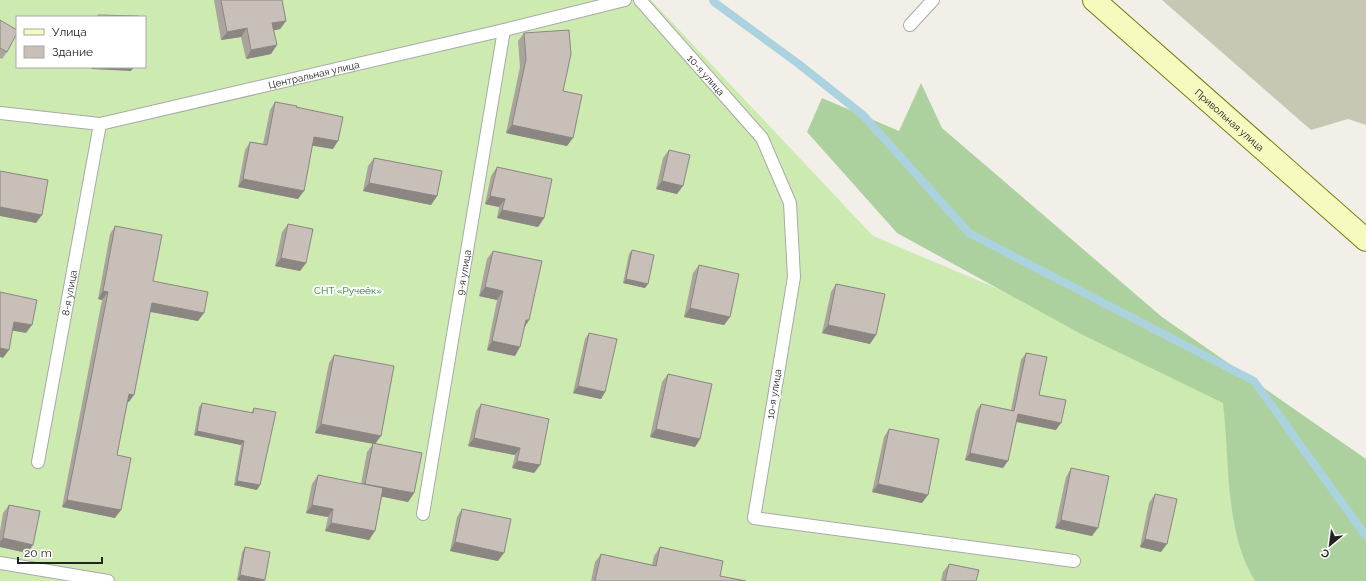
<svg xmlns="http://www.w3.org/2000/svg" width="1366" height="581" font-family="Raleway,sans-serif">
<rect width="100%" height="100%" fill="#f2efe9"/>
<path fill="#c7c7b4" d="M1162 0H1366V125L1348 119 1311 130Z"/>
<path fill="#cdebb0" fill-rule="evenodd" d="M0 0H651L873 236 1093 329 1230 397 1313 581H0ZM17 17H145V67H17Z"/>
<path fill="#add19e" d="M921 83 942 128 1162 317 1366 459V581H1255C1224 531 1230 460 1223 403L1081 334 897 233 807 132 822 98 899 131Z"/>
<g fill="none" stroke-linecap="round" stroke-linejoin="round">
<path stroke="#aad3df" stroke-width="8" d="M713 0 714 2 800 65 863 115 969 233 1254 381 1366 536"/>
<g stroke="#a9a9a9" stroke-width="14">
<g id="lane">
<path id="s1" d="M640 0 762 138 790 203 794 277 754 518 1074 561"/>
<path d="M910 25 933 0"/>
<path id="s2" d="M0 113 100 124 504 30 625 0"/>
<path id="s3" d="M38 462 100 124"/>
<path id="s4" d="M423 514 504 30"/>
<path d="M0 563 108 581"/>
</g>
</g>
<g stroke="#707d05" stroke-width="24">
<g id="secondary">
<path id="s5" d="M1094 0 1366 240"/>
</g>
</g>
<use href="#lane" stroke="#fff" stroke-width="12"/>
<use href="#secondary" stroke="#f7fabf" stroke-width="22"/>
</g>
<g fill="#aba49e">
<path d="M214 0H282L286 21 280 29 274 30 271 54 246 59 241 37 221 40Z"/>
<path d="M0 20 7 52 2 59 0 58Z"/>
<path d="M524 33 563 91 567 146 506 133 520 67 518 41Z"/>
<path d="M275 102 296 107 333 149 312 145 298 199 238 187 245 150 250 142 263 144 270 110Z"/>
<path d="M669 150 677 194 656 189 663 158Z"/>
<path d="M374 158 437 196 431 205 363 191 368 166Z"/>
<path d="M497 167 544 218 538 227 497 218 499 207 485 204 491 176Z"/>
<path d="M288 224 306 263 300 271 275 266 282 232Z"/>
<path d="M115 226 153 281 198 321 150 312 129 402H127L117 455 115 518 62 507 102 300 98 299 110 234Z"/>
<path d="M632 250 645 288 623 283 629 254Z"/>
<path d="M493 251 529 320 525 327 515 356 487 350 497 300 479 296 487 259Z"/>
<path d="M699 265 730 317 724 325 684 317 693 273Z"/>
<path d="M836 284 870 344 822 333 831 292Z"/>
<path d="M589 333 605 392 601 399 573 393 585 339Z"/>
<path d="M1026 353 1039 395 1056 430 1016 422 1003 468 965 460 976 411 981 404 1011 410 1021 360Z"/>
<path d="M334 355 375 444 414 493 408 502 382 496 375 531 369 540 325 531 328 517 306 513 312 484 318 475 361 484 367 452 373 444 315 433 329 363Z"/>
<path d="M668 374 700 439 695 447 650 437 662 382Z"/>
<path d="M202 403 251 413 254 408 257 490 234 485 241 445 194 435 199 407Z"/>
<path d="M481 404 540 465 534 473 512 468 515 455 468 446 476 411Z"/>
<path d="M889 429 922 503 872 492 884 437Z"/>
<path d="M1071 468 1092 536 1055 528 1066 477Z"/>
<path d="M1155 494 1161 552 1140 547 1149 503Z"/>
<path d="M9 505 33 545 27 553 0 547V531L3 513Z"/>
<path d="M462 509 498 561 450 551 457 517Z"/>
<path d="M245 547 265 580 264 581H243L237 580 242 552Z"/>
<path d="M660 547 720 576 746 581H591L595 562 601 554 652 565 654 556Z"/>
<path d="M949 564 976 581H941L943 572Z"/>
</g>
<g fill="#8b8681">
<path d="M286 21 280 29 267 32 272 23Z"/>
<path d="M247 28 241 37 221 40 227 32Z"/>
<path d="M277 45 271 54 246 59 251 50Z"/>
<path d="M93 67H134L131 71 91 69Z"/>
<path d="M512 125 573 138 567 146 506 133Z"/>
<path d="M314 137 338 141 333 149 308 145Z"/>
<path d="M243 179 304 191 298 199 238 187Z"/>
<path d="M662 181 683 186 677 194 656 189Z"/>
<path d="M369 183 437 196 431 205 363 191Z"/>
<path d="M490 196 505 199 499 207 485 204Z"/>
<path d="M0 207 42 215 36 223 0 216Z"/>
<path d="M502 210 544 218 538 227 497 218Z"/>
<path d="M281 258 306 263 300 271 275 266Z"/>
<path d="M626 279 648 284 645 288 623 283Z"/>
<path d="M485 287 503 291 497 300 479 296Z"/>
<path d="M103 291 108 292 102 300 98 299Z"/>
<path d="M152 303 204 313 198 321 147 311Z"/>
<path d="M690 308 730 317 724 325 684 317Z"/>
<path d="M526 320H529L523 329Z"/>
<path d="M14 322 32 325 26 333 9 330Z"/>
<path d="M828 325 876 335 870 344 822 333Z"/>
<path d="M492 341 520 347 515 356 487 350Z"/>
<path d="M0 348 9 350 3 358 0 357Z"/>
<path d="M578 386 605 392 601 399 573 393Z"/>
<path d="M129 394 134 395 129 402 123 401Z"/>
<path d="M1018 414 1061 423 1056 430 1013 421Z"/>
<path d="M321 424 381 436 375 444 315 433Z"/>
<path d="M656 429 700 439 695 447 650 437Z"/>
<path d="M197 431 244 441 241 445 194 435Z"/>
<path d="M474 438 520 448 515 455 468 446Z"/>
<path d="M970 453 1008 461 1003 468 965 460Z"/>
<path d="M517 461 540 465 534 473 512 468Z"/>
<path d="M237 481 260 485 257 490 234 485Z"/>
<path d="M365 484 414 493 408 502 359 492Z"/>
<path d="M878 484 928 495 922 503 872 492Z"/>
<path d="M67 500 121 510 115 518 62 507Z"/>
<path d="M312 505 333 509 328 517 306 513Z"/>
<path d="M1061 520 1098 528 1092 536 1055 528Z"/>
<path d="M331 523 375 531 369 540 325 531Z"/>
<path d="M3 538 33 545 27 553 0 547V542Z"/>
<path d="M1145 539 1167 544 1161 552 1140 547Z"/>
<path d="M455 542 504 553 498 561 450 551Z"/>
<path d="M240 575 265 580 264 581H243L237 580Z"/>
</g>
<g fill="#c7bfb8" stroke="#8b8681">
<path d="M221 0H282L286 21 272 23 277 45 251 50 247 28 227 32Z"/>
<path d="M98 15 139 16V17H98Z"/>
<path d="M0 20 17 30V33L7 52 0 48Z"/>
<path d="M569 30 571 54 563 91 582 95 573 138 512 125 526 59 524 33Z"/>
<path d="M275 102 297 106 296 107 343 117 338 141 314 137 304 191 243 179 250 142 267 145Z"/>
<path d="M669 150 690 155 683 186 662 181Z"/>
<path d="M374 158 442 171 437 196 369 183Z"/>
<path d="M497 167 552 179 544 218 502 210 505 199 490 196Z"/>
<path d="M0 171 48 180 42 215 0 207Z"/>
<path d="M288 224 313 229 306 263 281 258Z"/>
<path d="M115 226 162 235 153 281 208 292 204 313 152 303 134 395 129 394 117 455 131 458 121 510 67 500 108 292 103 291Z"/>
<path d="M632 250 654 255 648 284 626 279Z"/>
<path d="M493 251 542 261 529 320H526L520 347 492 341 503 291 485 287Z"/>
<path d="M699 265 739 274 730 317 690 308Z"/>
<path d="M836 284 885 294 876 335 828 325Z"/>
<path d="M0 292 37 300 32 325 14 322 9 350 0 348Z"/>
<path d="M589 333 617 339 605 392 578 386Z"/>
<path d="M1026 353 1047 357 1039 395 1066 400 1061 423 1018 414 1008 461 970 453 981 404 1014 411Z"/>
<path d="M334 355 394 366 381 436 321 424Z"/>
<path d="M668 374 712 384 700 439 656 429Z"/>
<path d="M202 403 253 413 254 408 276 412 260 485 237 481 244 441 197 431Z"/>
<path d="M481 404 549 419 540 465 517 461 520 448 474 438Z"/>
<path d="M889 429 939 439 928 495 878 484Z"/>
<path d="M373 443 422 453 414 493 365 484Z"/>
<path d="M1071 468 1109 476 1098 528 1061 520Z"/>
<path d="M318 475 383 488 375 531 331 523 333 509 312 505Z"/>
<path d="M1155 494 1177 499 1167 544 1145 539Z"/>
<path d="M9 505 40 511 33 545 3 538Z"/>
<path d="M462 509 511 519 504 553 455 542Z"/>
<path d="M245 547 270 552 265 580 240 575Z"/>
<path d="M660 547 723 561 720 576 746 581H595L601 554 656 566Z"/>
<path d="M949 564 979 570 976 581H945Z"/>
</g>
<g text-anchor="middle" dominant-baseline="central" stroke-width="4" stroke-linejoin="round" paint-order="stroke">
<g font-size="10" fill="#222" stroke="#fff">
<text stroke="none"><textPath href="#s2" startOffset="320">Центральная улица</textPath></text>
<text stroke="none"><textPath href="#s1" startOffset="100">10-я улица</textPath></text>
<text stroke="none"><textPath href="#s5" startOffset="181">Привольная улица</textPath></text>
<text stroke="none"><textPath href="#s4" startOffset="245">9-я улица</textPath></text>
<text stroke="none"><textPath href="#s3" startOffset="172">8-я улица</textPath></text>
<text transform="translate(774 394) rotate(-81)">10-я улица</text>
</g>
<g font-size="10" fill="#0c8416" stroke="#fff">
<text x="348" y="290">СНТ «Ручеёк»</text>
</g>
</g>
<rect x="16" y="16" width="130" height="52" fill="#ffffff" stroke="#a7a7a7"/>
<rect x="24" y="29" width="20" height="6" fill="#f7fabf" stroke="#a7a7a7"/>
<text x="52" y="36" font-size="12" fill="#222222">Улица</text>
<rect x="24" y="46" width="20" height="12" fill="#c7bfb8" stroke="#a7a7a7"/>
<text x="52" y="56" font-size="12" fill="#222222">Здание</text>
<g transform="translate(1330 545) rotate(209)" stroke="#ffffff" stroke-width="3" paint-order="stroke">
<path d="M0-3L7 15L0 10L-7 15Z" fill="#222222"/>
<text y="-6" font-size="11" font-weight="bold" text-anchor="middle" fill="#222222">С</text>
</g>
<path d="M18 557v6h84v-6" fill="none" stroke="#222222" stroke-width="2"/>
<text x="24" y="557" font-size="12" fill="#222222" stroke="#ffffff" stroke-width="3" paint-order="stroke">20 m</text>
</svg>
